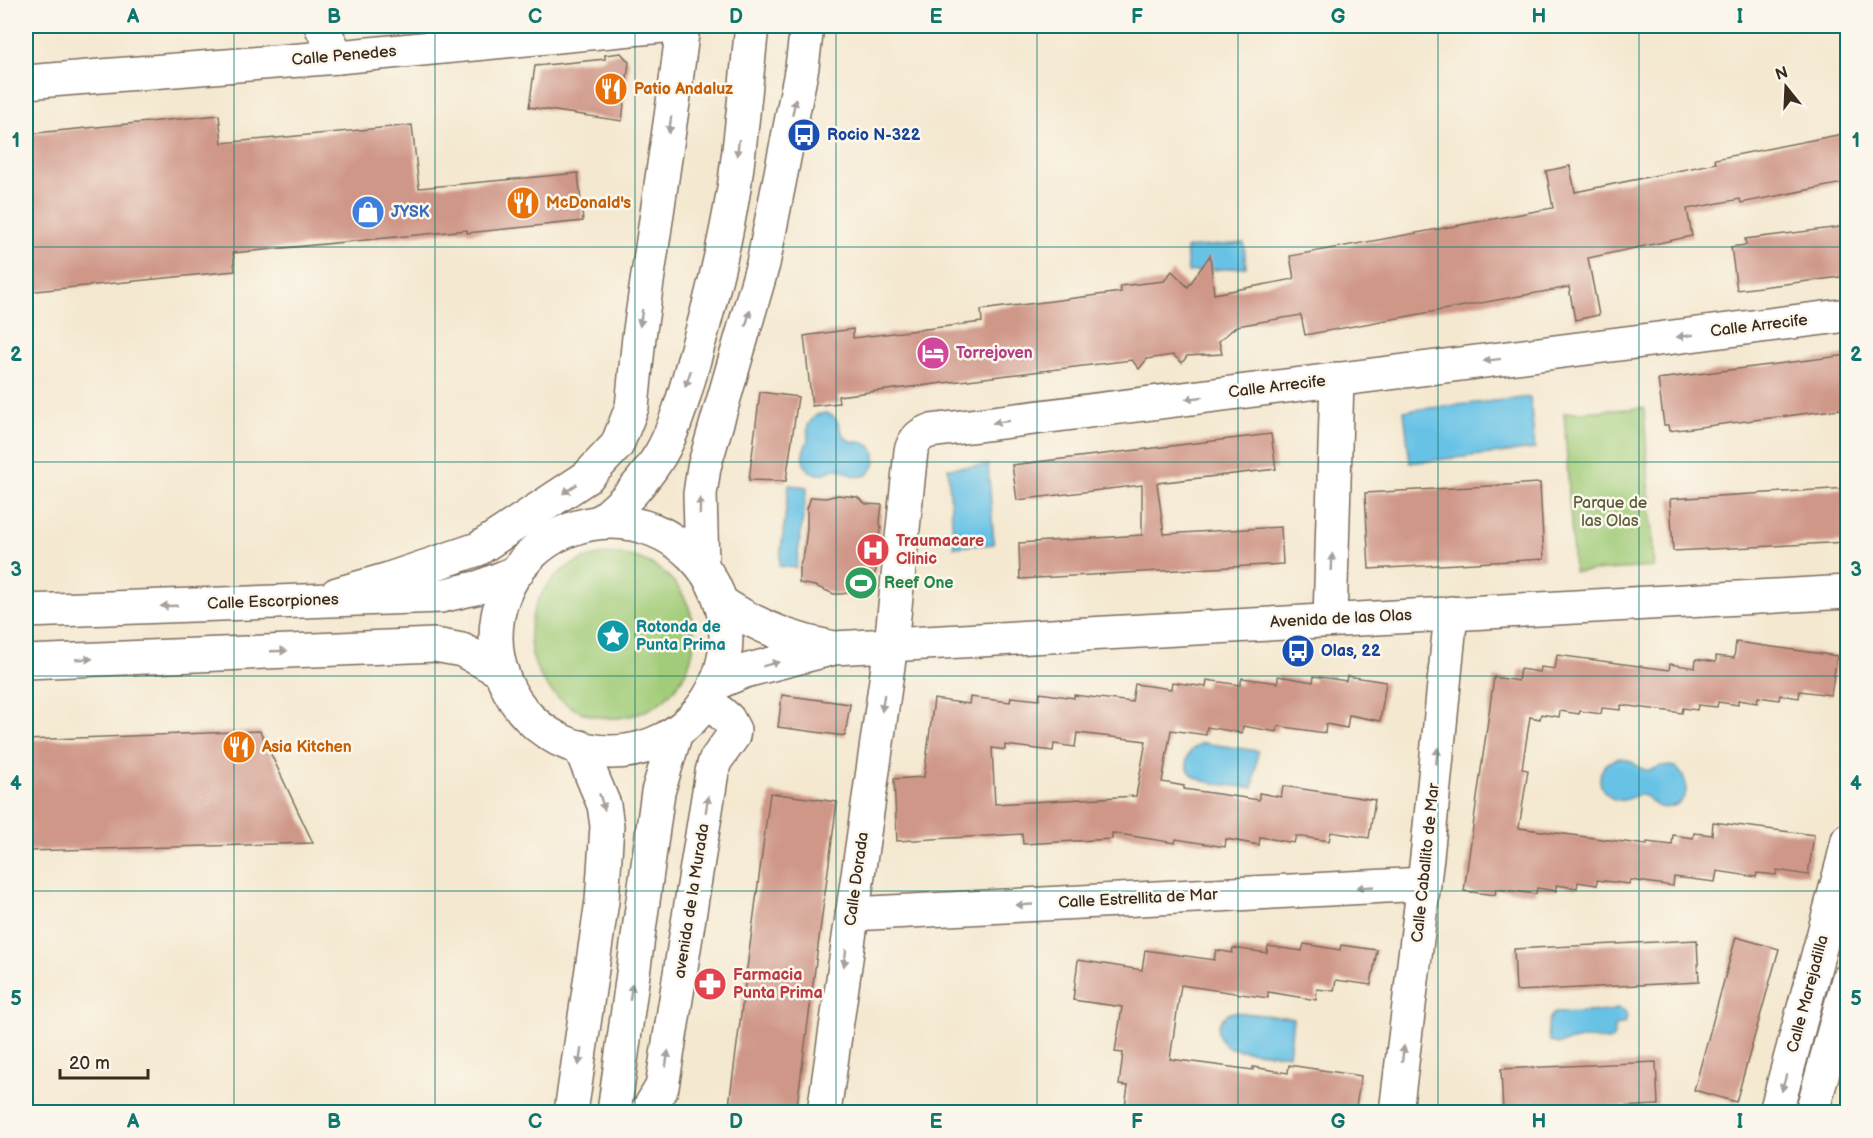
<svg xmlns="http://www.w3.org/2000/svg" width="1873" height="1138" font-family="'Balsamiq Sans',sans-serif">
<rect width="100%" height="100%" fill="#fbf7ec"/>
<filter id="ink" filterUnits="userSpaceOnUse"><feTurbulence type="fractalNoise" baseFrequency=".0167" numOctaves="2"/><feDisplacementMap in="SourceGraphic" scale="12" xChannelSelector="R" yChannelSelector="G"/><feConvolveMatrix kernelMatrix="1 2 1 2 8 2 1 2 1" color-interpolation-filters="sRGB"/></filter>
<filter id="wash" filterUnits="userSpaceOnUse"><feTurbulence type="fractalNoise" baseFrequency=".008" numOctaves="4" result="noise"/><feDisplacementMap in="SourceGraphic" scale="24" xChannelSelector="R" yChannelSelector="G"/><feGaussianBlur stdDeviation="1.35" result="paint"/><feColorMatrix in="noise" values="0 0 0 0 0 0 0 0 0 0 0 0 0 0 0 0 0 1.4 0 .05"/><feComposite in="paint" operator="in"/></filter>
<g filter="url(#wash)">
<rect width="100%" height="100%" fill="#f4e8d0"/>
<g fill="#a2cc79" stroke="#6e7b4c" stroke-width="1.5">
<path d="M1644 408 1654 567 1574 572 1564 413Z"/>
<circle cx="612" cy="636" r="82"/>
</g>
<g fill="#68c2e6" stroke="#527682" stroke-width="1.5">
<path d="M1244 243 1246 267 1188 272 1186 248Z"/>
<path d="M1530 397 1535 449 1410 463 1404 411Z"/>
<path d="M826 413C843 419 836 429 846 438 852 444 858 441 864 443 880 449 877 466 867 475 849 481 849 468 836 469 829 470 825 475 818 474 808 473 801 463 803 453 804 448 807 445 808 440 808 435 807 430 808 425L816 415Z"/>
<path d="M988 465 994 544 954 547 948 468Z"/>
<path d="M789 485 807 487 796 568 779 566Z"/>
<path d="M1203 743 1258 751 1253 788C1235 785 1182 787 1187 759 1189 750 1195 746 1203 743Z"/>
<path d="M1619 758C1634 759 1637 769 1646 770 1657 771 1658 762 1675 767 1690 778 1691 802 1670 807 1653 811 1651 796 1641 795 1635 794 1629 800 1623 800 1610 802 1599 789 1600 777 1601 766 1609 761 1619 758Z"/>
<path d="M1618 1008 1625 1011 1627 1018 1625 1023 1615 1026 1614 1035 1611 1040 1581 1039 1558 1044 1550 1041C1547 1032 1546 1018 1555 1013L1610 1011Z"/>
<path d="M1233 1012 1293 1018 1289 1055C1275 1053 1236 1052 1226 1046 1221 1042 1218 1036 1218 1029 1219 1020 1225 1015 1233 1012Z"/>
</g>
<g id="blocks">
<g fill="#cf9788" fill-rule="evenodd">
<path d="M621 53 629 62 622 121 529 107 535 66 605 59V55Z"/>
<path d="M219 115 222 143 412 125 419 188 578 173 583 221 467 233V230L233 253 235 271 26 292V134Z"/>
<path d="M1848 133V182L1741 203 1740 199 1687 209 1692 236 1588 258 1599 315 1575 320 1569 287 1305 335 1301 315 1237 326 1219 341 1222 354 1187 356 1182 363 1173 355 1147 359 1139 369 1132 360 838 396 839 403 812 406 804 336 853 329V338L982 322 981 310 1121 292 1120 286 1164 281 1172 271 1188 287 1210 255 1214 294 1294 279 1290 256 1553 208 1546 171 1570 166 1575 192 1716 163 1715 159Z"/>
<path d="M1848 226V276L1737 290 1731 247 1746 245 1745 239Z"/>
<path d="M1848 355V408L1669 431 1668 425H1664L1658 379Z"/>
<path d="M760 392 798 397 786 481 749 480Z"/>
<path d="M1271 434 1276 469 1157 483 1164 534 1281 527 1283 564 1020 579 1019 543 1142 535V485L1017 500 1012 465Z"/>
<path d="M1540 483 1544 559 1369 569 1365 493Z"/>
<path d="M1848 488V542L1673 551 1670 499Z"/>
<path d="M838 495 857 497 866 504 882 505 880 521 881 529 877 541 881 550 875 556 876 570 873 577 871 593 855 591 842 594H834L815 586 799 583V568L804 553 807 529V509L811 497 826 498Z"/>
<path d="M1736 642 1837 656 1831 695 1800 691 1799 698 1780 695 1779 700 1758 697 1757 703 1738 700V705L1718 702 1717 707 1698 705 1697 710 1683 708 1682 713 1621 705V710L1602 708 1601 714 1580 711 1579 714 1560 711 1559 717 1541 714 1540 719 1530 717 1522 769 1528 770 1519 828 1647 845V842L1672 845 1673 835 1693 838 1694 833 1712 835 1713 822 1814 835 1808 875 1777 870 1776 875 1757 873 1756 877 1717 871 1715 882 1674 877 1673 886 1630 880 1629 884 1597 880V885L1578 882 1577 888 1556 885V891L1537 888 1536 894 1496 889 1495 895 1464 891 1494 677 1518 681 1520 669 1540 672 1541 667 1555 669 1557 655 1669 670 1670 664 1695 668 1696 659 1716 662V656L1734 658Z"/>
<path d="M1278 676 1313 682 1314 676 1346 681 1347 676 1386 682 1380 721 1349 715 1347 728 1326 724 1325 733 1278 726 1277 732 1243 726 1242 733 1207 727 1206 735 1171 730 1162 782 1184 786V789L1259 800V793L1281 797 1283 786 1375 800 1369 838 1331 832 1329 841 1296 836 1294 843 1260 837 1259 845 1226 839 1225 847 1176 839 1175 843 1112 833V839L1023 844 1022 834 897 841 894 779 924 777 934 699 969 704 970 697 1010 702 1011 697 1039 700 1040 693 1074 698V695L1132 702 1135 684 1171 689 1172 682 1206 687 1207 680 1240 685 1242 678 1278 683ZM1077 733 1146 741 1136 796 995 804 992 748 1005 750V745L1053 751 1054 744 1075 747Z"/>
<path d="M782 695 850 704 845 736 778 727Z"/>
<path d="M260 731 313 843 26 851V740Z"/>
<path d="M770 793 837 802 796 1113H728Z"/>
<path d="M1736 937 1779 949 1736 1102 1694 1090Z"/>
<path d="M1697 940 1699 982 1516 991 1514 949Z"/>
<path d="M1304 944 1340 950 1341 945 1377 950 1371 985 1336 980 1334 991 1317 989 1316 1000 1268 992V998L1181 985 1170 1059 1253 1070V1067L1288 1073 1289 1065 1361 1076 1355 1113 1318 1107 1317 1113H1124L1128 1086 1119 1085 1123 1053 1115 1052 1122 1007 1073 1000 1078 960 1142 970 1145 950 1214 960 1216 950 1232 953 1233 948 1267 953 1268 946 1302 951Z"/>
<path d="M1656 1062 1658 1105 1503 1113 1501 1069Z"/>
</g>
</g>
</g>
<g filter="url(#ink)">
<use href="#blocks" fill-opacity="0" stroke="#7c6c5c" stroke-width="1.5"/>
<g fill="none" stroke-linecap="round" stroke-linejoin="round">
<g stroke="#7c6c5c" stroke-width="36">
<g id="street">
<path d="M321 26 338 57"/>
<path d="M26 82 338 57 663 26"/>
<path d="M337 594 389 579 478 549 587 477 617 445 632 407 639 337 675 89 683 26"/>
<path d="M722 603C754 624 791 640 829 647"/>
<path d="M1330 620 1337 379"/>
<path d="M716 683 745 671 834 648 1848 592"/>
<path d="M852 914 1424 884"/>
<path d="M647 1112 662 1087 712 772 715 761 733 736 734 730 728 719 707 701"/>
<path d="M824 1112 891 645 911 451C914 440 919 434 930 431L1848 315"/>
<path d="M1396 1112 1427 857 1451 613"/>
<path d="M1776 1112 1843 862 1848 840"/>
<path d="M1812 1112 1848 980"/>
</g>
</g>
<g stroke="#7c6c5c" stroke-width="36">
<g id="secondary">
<path d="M26 611 441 596 480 587 517 572"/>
<path d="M26 662 435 645 462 650 502 672"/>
</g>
</g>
<g stroke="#7c6c5c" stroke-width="36">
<g id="highway">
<path d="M600 522C624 503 644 481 660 455 676 428 687 386 695 356 711 301 725 245 734 188 742 134 746 80 752 26"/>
<circle cx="611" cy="637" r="115"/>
<path d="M702 565 700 494 704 467 763 264 802 67 807 26"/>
<path d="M571 1112 602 901 607 826 604 805 580 747"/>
<path d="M614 1112 658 792 676 732"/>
</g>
</g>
<use href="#street" stroke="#fff" stroke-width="33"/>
<use href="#secondary" stroke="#fff" stroke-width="33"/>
<use href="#highway" stroke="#fff" stroke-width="33"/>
</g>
<defs><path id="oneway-solid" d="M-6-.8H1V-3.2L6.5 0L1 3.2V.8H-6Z" transform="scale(1.5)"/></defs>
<g fill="#a79f9a">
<use href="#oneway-solid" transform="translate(794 107) rotate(-79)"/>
<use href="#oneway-solid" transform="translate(670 125) rotate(98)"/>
<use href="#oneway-solid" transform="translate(738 148) rotate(96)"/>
<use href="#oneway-solid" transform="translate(641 318) rotate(98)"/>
<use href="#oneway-solid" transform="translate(748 318) rotate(-74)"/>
<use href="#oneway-solid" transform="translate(1685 336) rotate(173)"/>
<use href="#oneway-solid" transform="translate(1492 360) rotate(173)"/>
<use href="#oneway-solid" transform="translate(688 379) rotate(108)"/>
<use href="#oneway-solid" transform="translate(1194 398) rotate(173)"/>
<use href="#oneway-solid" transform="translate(1001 422) rotate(173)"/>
<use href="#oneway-solid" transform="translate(570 489) rotate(147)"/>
<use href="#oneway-solid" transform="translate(700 506) rotate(-89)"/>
<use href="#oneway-solid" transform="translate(1332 562) rotate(-88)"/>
<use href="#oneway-solid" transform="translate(169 606) rotate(178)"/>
<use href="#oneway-solid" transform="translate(279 651) rotate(-2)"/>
<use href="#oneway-solid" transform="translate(84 659) rotate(-2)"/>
<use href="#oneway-solid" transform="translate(771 664) rotate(-15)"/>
<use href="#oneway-solid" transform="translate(883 703) rotate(98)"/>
<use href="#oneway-solid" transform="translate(1437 756) rotate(-84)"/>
<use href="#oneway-solid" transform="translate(602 802) rotate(72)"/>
<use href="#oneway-solid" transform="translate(707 804) rotate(-81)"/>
<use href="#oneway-solid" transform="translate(1365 887) rotate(177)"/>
<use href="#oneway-solid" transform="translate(1024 905) rotate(177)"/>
<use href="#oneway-solid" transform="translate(845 958) rotate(98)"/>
<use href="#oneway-solid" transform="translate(631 992) rotate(-82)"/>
<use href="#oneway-solid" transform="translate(1403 1054) rotate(-83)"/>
<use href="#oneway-solid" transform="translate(580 1057) rotate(98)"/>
<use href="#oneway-solid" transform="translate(667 1059) rotate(-81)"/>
<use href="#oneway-solid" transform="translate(1784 1083) rotate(105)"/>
</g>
</g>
<path fill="none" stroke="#0f766e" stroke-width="1.5" stroke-opacity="0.55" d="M234 26V1112M435 26V1112M635 26V1112M836 26V1112M1037 26V1112M1238 26V1112M1438 26V1112M1639 26V1112M26 247H1848M26 462H1848M26 676H1848M26 891H1848"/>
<defs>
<g id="restaurant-disc" transform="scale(1.725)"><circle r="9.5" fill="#e8710a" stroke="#fbf7ec"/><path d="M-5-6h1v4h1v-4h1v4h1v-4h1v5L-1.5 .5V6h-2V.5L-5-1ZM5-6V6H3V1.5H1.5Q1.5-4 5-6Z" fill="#fff"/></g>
<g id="bus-disc" transform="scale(1.725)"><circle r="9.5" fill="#1a4fb4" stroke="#fbf7ec"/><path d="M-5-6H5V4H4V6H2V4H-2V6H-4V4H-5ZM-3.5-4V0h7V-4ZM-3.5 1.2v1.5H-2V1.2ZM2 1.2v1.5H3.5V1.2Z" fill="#fff"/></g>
<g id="shop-disc" transform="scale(1.725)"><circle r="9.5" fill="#3f7fe0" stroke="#fbf7ec"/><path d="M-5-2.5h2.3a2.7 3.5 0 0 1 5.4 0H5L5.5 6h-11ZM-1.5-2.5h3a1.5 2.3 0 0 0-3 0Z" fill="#fff"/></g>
<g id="hotel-disc" transform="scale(1.725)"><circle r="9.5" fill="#d1479c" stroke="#fbf7ec"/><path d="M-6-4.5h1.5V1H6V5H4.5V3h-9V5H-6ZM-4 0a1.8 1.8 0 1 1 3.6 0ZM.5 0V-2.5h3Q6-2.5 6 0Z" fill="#fff"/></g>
<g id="hospital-disc" transform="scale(1.725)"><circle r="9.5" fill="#e0444e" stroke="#fbf7ec"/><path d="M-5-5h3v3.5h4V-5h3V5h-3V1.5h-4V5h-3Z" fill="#fff"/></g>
<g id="stadium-disc" transform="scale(1.725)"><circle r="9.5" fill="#2e9e5b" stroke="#fbf7ec"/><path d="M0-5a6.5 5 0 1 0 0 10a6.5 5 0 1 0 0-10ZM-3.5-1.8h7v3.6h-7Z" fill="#fff"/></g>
<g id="sight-disc" transform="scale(1.725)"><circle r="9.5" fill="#0f9aa8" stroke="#fbf7ec"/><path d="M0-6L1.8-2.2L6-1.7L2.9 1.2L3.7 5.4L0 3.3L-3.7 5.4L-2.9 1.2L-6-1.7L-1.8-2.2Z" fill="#fff"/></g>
<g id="pharmacy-disc" transform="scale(1.725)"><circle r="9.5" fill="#e0444e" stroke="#fbf7ec"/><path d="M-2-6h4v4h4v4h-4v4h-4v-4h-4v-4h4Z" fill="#fff"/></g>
</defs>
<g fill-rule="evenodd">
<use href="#restaurant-disc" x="611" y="89"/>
<use href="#bus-disc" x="804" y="135"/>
<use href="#restaurant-disc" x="523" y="203"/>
<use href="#shop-disc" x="368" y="212"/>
<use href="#hotel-disc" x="933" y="353"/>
<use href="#hospital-disc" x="873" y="550"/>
<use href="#stadium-disc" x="861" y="583"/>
<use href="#sight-disc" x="613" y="636"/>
<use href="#bus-disc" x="1298" y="651"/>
<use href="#restaurant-disc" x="239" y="747"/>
<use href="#pharmacy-disc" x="710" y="984"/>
</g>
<g text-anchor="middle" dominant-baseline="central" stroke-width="5" stroke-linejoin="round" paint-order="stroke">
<g font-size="16" fill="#3b2a1e" stroke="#fbf7ec">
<text transform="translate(344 56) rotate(-5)">Calle Penedes</text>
<text transform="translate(1759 326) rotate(-7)">Calle Arrecife</text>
<text transform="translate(1277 387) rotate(-7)">Calle Arrecife</text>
<text transform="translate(273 602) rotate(-2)">Calle Escorpiones</text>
<text transform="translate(1341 619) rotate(-3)">Avenida de las Olas</text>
<text transform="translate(1426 863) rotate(-84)">Calle Caballito de Mar</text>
<text transform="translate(857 879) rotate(-82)">Calle Dorada</text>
<text transform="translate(1138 899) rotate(-3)">Calle Estrellita de Mar</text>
<text transform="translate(692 901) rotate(-81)">avenida de la Murada</text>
<text transform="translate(1808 994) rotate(-75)">Calle Marejadilla</text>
</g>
<g font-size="16" font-weight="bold" fill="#c56008" stroke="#fbf7ec" text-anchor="start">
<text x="634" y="89">Patio Andaluz</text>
<text x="546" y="203">McDonald's</text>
<text x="262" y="747">Asia Kitchen</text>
</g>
<g font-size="16" font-weight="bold" fill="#164399" stroke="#fbf7ec" text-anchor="start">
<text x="827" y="135">Rocio N-322</text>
<text x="1321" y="651">Olas, 22</text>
</g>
<g font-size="16" font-weight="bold" fill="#366cbe" stroke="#fbf7ec" text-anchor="start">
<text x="391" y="212">JYSK</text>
</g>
<g font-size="16" font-weight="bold" fill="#b23c85" stroke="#fbf7ec" text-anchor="start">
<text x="956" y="353">Torrejoven</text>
</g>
<g font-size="16" fill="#5a5b39" stroke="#fbf7ec">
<text x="1610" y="503">Parque de<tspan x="1610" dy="18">las Olas</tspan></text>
</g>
<g font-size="16" font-weight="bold" fill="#be3a42" stroke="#fbf7ec" text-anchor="start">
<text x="896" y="541">Traumacare<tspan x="896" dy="18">Clinic</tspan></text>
<text x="733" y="975">Farmacia<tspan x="733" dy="18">Punta Prima</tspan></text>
</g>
<g font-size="16" font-weight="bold" fill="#27864d" stroke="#fbf7ec" text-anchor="start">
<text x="884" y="583">Reef One</text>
</g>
<g font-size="16" font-weight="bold" fill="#0d838f" stroke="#fbf7ec" text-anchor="start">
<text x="636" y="627">Rotonda de<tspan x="636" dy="18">Punta Prima</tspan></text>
</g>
</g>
<rect width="1873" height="1138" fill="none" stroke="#fbf7ec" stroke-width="66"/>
<g transform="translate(1786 87) rotate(342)" stroke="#fbf7ec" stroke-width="4.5" paint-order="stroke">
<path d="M0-4.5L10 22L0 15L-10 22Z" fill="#3b2a1e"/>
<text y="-9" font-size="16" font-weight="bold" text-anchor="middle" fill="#3b2a1e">N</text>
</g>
<path d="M60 1069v9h88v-9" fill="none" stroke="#3b2a1e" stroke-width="3"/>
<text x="69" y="1069" font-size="18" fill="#3b2a1e" stroke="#fbf7ec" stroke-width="4.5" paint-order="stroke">20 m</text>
<rect x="33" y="33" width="1807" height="1072" fill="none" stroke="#0f766e" stroke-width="2"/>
<g font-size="20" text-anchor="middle" font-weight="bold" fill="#0f766e">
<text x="133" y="23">A</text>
<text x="334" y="23">B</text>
<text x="535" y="23">C</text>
<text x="736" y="23">D</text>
<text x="936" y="23">E</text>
<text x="1137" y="23">F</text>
<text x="1338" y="23">G</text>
<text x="1539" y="23">H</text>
<text x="1740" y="23">I</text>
<text x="16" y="147">1</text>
<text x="1856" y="147">1</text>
<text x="16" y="361">2</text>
<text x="1856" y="361">2</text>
<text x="16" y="576">3</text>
<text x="1856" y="576">3</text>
<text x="16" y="790">4</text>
<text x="1856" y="790">4</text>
<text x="16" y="1005">5</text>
<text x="1856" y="1005">5</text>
<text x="133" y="1128">A</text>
<text x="334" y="1128">B</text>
<text x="535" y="1128">C</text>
<text x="736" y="1128">D</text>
<text x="936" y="1128">E</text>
<text x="1137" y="1128">F</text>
<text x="1338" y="1128">G</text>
<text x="1539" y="1128">H</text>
<text x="1740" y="1128">I</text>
</g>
</svg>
